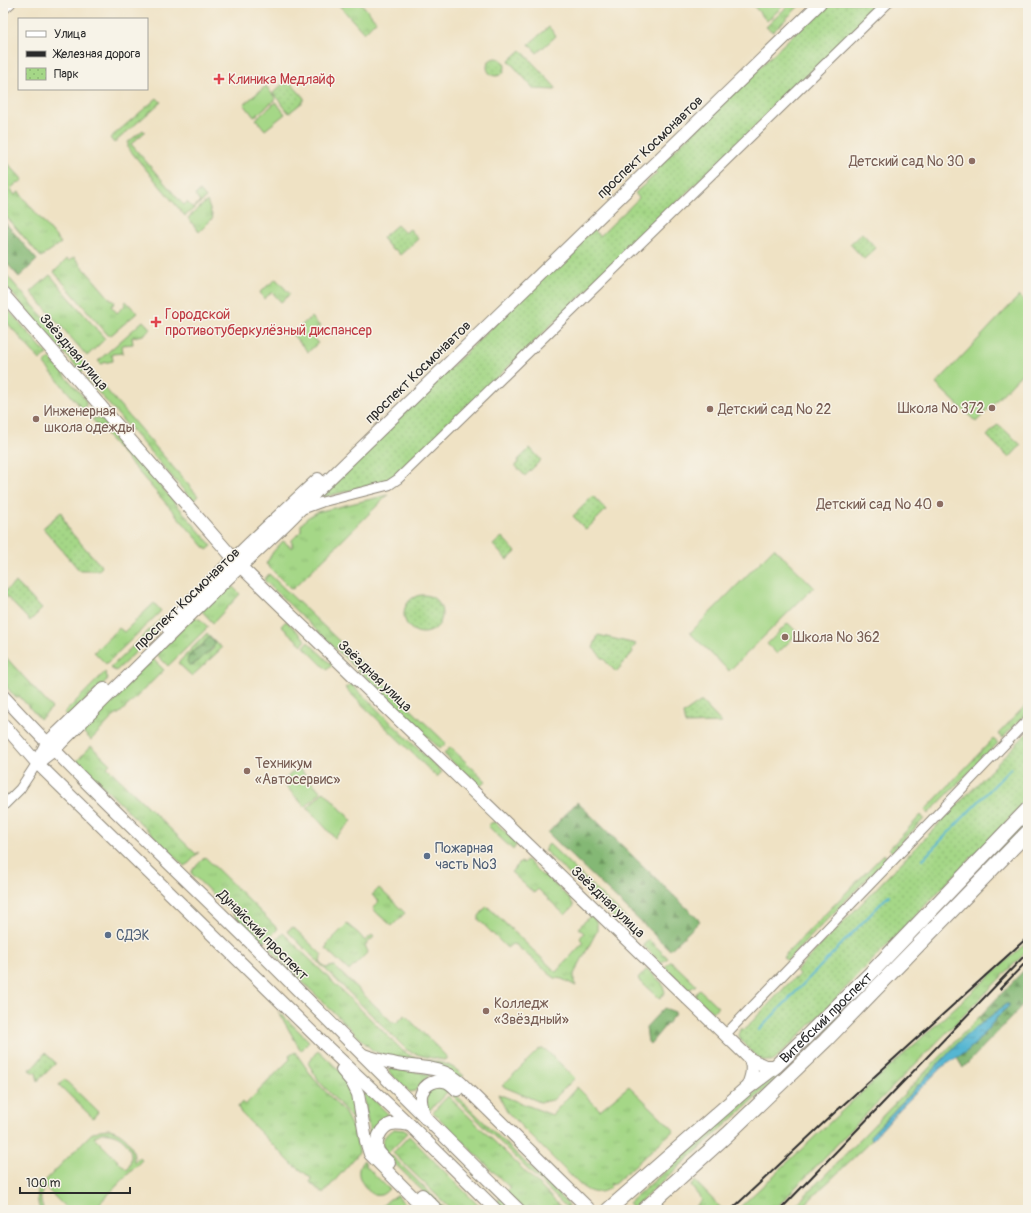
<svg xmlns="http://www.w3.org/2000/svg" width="1031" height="1213" font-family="Pangolin,sans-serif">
<defs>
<pattern id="grass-tufts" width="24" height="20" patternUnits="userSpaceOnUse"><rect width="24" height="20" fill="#a5d787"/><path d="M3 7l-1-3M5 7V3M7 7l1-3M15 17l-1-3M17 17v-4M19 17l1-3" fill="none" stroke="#8eb975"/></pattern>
<pattern id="forest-firs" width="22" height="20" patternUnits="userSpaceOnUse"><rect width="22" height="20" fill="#84b874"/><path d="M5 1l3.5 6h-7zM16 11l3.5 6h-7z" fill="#6c965f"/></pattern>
<pattern id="park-dots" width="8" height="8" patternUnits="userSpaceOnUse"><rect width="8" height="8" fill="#a5d787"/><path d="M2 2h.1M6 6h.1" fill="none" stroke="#8eb975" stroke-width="1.8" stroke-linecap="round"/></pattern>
<pattern id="water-ripples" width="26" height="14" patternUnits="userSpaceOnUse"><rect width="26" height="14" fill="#54b6d2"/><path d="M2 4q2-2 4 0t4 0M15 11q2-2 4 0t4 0" fill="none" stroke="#4694ab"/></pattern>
</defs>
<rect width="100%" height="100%" fill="#f7f3e8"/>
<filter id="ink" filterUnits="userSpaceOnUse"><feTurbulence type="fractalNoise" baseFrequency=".025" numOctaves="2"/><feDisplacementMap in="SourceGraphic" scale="8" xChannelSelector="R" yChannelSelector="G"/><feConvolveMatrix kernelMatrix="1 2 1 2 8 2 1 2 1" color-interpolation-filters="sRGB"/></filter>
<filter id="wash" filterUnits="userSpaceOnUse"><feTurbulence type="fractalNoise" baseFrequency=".012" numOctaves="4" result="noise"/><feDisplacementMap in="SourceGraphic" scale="16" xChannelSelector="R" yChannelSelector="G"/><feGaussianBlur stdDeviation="0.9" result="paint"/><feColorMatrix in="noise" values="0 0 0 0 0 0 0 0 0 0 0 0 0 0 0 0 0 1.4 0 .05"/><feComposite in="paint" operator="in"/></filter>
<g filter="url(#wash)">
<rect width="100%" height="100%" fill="#efe2c4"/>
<g fill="url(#grass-tufts)" stroke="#688159" fill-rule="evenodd">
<path d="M337 3H361L376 21 364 33Z"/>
<path d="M751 3H786L767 21Z"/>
<path d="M791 3H802L773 32 766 27Z"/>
<path d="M157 98 161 102 114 143 110 138Z"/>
<path d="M143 130 145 132 131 144 180 201 184 205 187 202 193 208 200 202 195 195 200 191 206 198 185 216 128 148V142Z"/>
<path d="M3 158 23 180 19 183 18 182 10 189 15 195 19 192 21 194V195L61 243 41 257 3 213Z"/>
<path d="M207 201 213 218 199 232 188 218Z"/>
<path d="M74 257 112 301 113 300 115 303 111 306 117 313 125 305 124 304 126 301 137 313 111 335H108L54 272 67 259 69 261Z"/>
<path d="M3 271 87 367 81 372 3 283Z"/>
<path d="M50 275 105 339 87 356 31 292Z"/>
<path d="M276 279 290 294 281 302 272 292 264 299 260 292Z"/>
<path d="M3 304 47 354 40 360 3 318Z"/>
<path d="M311 317 320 326 310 335 318 343 308 352 292 334Z"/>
<path d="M143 321 151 329 143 335 132 337 133 344 122 345 123 353 112 354 113 361 103 363 102 364H101L98 361Z"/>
<path d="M50 358 85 399 86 403 85 412 44 364Z"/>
<path d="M92 373 198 496 193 501 86 378Z"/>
<path d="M96 418 103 419 212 546 207 550 92 419Z"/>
<path d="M388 495 294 588 291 589 266 564 273 552 283 541 292 548V540L301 531V525L307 518 317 512Z"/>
<path d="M269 574 446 743 440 749 264 580Z"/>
<path d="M230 584 240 594 213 623 201 610Z"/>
<path d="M154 603 161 611 106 664 94 652 119 628 124 632Z"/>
<path d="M164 616 168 621 116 671 110 668Z"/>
<path d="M194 617 201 620 208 627 168 666 158 656 157 654Z"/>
<path d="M286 621 306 640 302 645 281 626Z"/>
<path d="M207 633 222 648 192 676 178 663ZM207 638 214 648 193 665 195 649 202 646Z"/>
<path d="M308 642 332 665 327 670 304 647Z"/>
<path d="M3 654 52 708 40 719 19 696 16 698 3 683Z"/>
<path d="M152 658 164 670 121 712 112 718 91 740 80 729Z"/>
<path d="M105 672 108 679 68 717 64 713Z"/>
<path d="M351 684 442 772 437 777 345 688Z"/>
<path d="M1028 703V711L1003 738 998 734Z"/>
<path d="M993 739 998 743 928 814 925 810Z"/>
<path d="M91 746 110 764 107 767 196 854 199 852 189 863 184 866 77 761Z"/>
<path d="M450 747 486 781 479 787 444 754Z"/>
<path d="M921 815 924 819 892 852 889 849Z"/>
<path d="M1028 817V823L861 997 759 1095 633 1208 629 1203 779 1071Z"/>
<path d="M495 822 517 843 513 850 488 826 491 823Z"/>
<path d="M549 844 634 926 629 932 544 850Z"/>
<path d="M884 854 887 858 787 961 783 957Z"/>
<path d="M205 857 278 929 267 940 262 942 191 873 194 868Z"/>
<path d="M527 860 543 876 545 875 570 899 574 906 565 915 538 889 534 893 511 872 521 862 523 863Z"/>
<path d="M379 888 405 913 392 926C385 919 378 916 373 908L379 901 372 895Z"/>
<path d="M487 906 556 972 584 942 580 938 584 933 578 928 590 916H592L597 923V931L574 974V982L576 986 562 979 555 978 552 976 516 945 512 944 507 948 479 920V916Z"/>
<path d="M347 924 359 934 365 941 372 935 374 937 365 945 368 952 350 970H348L326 949 328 943Z"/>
<path d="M293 927 322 955 320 962 326 968 334 966 392 1022 396 1023 405 1015 446 1056V1059L444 1060C431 1058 419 1056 407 1050L287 931Z"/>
<path d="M283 933 403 1051C417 1062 430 1059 445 1064 452 1066 458 1071 464 1076L461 1078 389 1058 372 1050 270 950 272 944Z"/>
<path d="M649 940 668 958 661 963 643 945Z"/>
<path d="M1028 941V950L873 1107 774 1210H737L860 1094Z"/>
<path d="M671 961 696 985 689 990 665 967Z"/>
<path d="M647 969 662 983 665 992 660 998 657 997 638 979Z"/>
<path d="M699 989 718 1007 712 1012 695 996Z"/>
<path d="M278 1011 309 1041 301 1051Z"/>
<path d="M980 1016 982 1024 964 1037 870 1136V1138L872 1140 799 1210H791Z"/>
<path d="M318 1050 346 1077 351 1084 362 1145 361 1149 356 1128 353 1120 344 1109 319 1081 308 1063Z"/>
<path d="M295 1052 314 1079 345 1113 353 1129 359 1150V1153L323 1194 310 1182 311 1178 297 1167H295L241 1113 238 1107 242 1102 245 1105 290 1059 289 1056Z"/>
<path d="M389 1068 429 1074V1076L422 1082 415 1091 410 1092 389 1072Z"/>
<path d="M438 1085 450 1089 429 1111 426 1106 427 1091Z"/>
<path d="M629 1086 674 1130 613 1185 611 1183 610 1185 611 1187C599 1196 589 1193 579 1184L507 1112 498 1094 552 1115 577 1087 600 1110Z"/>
<path d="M453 1092 567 1203 569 1207H566L451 1094Z"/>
<path d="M365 1093 368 1094 388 1114 387 1120 372 1133H370L363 1095Z"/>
<path d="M448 1096 558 1204 563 1210H533L529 1206 525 1210H489L510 1188 433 1112Z"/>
<path d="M394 1129 404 1130 408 1133 386 1155C379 1144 383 1135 394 1129Z"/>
<path d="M409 1136 483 1210H452L393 1153Z"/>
<path d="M391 1155 447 1210H442L388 1157Z"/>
<path d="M364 1160 367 1167 389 1189C385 1193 381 1197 374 1195 363 1187 352 1173 364 1160Z"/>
<path d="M695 1181 723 1210H692L702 1200 691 1186Z"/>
<path d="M397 1196 411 1210H377L390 1199Z"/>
</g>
<g fill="url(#forest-firs)" stroke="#587250">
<path d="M3 220 37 260 19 277 3 259Z"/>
<path d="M209 636C211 638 215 641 215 644 215 647 195 664 192 665 191 665 190 665 189 665L187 661C190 649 197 651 203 644 205 642 206 639 209 636Z"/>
<path d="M577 802 700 921 670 950 548 833Z"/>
<path d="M1028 966V1000L963 1068 957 1058 966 1052 976 1043 1000 1014 1009 1006 1006 1004 982 1024 980 1016Z"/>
<path d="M664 1008 675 1012V1014L650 1044 648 1042 646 1027Z"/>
</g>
<g fill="url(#park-dots)" stroke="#688159">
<path d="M826 3H881L393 479 320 498 319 496 593 229 600 236 639 198 635 193 657 173 654 170Z"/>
<path d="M521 50 556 88 555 90 534 89 509 61Z"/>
<circle cx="496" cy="67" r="9"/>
<path d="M287 80 289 81 304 98V101L289 113 273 93Z"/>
<path d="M397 225 405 233 410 229 418 239 400 255 395 249 393 251 382 238Z"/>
<path d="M862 233 876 248 864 259 850 244Z"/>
<path d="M998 424 1021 445 1009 458 987 436Z"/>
<path d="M530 448 541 460 525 476 515 465 518 463 517 461Z"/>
<path d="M593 496 606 510 586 530 573 516Z"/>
<path d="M61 512 68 529 102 567 99 570H79L43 528Z"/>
<path d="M502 537 516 552 507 560 493 545Z"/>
<path d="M16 582 42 609 30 621 3 593Z"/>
<circle cx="423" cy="614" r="19"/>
<path d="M598 635 636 644 632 650 633 652 616 672 593 648Z"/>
<path d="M700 702H702L722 723 685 724 683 714Z"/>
<path d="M1028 732V799L809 1026 774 1060C769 1062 762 1061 759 1058 753 1054 738 1040 739 1034 739 1031 740 1030 741 1028L744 1030 794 978 796 979 799 975 796 971Z"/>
<path d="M45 1053 56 1063 38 1081 36 1073 30 1071 29 1069 33 1068Z"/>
</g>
<g fill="#a5d787" stroke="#688159" fill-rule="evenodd">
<path d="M549 27 556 36 537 53 529 44Z"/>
<path d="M266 86 276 99 254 117 244 104Z"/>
<path d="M276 102 285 114 265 130 256 119Z"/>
<path d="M1019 296 1028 304V367L976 422 936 384Z"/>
<path d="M774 548 814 587 729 671 690 633Z"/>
<path d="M788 623 798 633 777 654 767 644Z"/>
<path d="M298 767 321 792 305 807 282 782Z"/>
<path d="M324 791 352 821 335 838 307 808Z"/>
<path d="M542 1049 546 1050 575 1078 553 1100 540 1102 502 1086 538 1050Z"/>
<path d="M64 1079 98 1112 93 1118 59 1085Z"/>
<path d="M109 1129C126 1133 135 1146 134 1163L139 1157 142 1160 93 1210H68L45 1187C39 1194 40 1203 44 1210H40C37 1201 36 1193 41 1185L91 1134 100 1130ZM101 1133C122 1130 139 1150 127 1170L94 1137Z"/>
</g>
<path fill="url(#water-ripples)" stroke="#40707e" d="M1006 1004H1009V1006L1000 1014 976 1043 966 1052 942 1067 898 1111 872 1140 870 1138V1136L872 1134 964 1037Z"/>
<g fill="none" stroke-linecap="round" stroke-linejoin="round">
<g stroke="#54b6d2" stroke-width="2">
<path d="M1025 753 1028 751"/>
<path d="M923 859 1011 768"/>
<path d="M759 1030 889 895"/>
</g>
</g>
</g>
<g filter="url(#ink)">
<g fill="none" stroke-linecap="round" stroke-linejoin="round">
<g stroke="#8d8678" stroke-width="11">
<g id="street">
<path d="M3 10 11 3"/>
<path d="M300 510 322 502 389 485 398 479 888 3"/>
<path d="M3 806 20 789 37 763"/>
<path d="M725 1035 1028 720"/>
</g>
</g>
<g stroke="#8d8678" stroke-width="14">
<g id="secondary">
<path d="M3 294 241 567 750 1059 765 1066H776"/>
<path d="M167 627 189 603 250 543 318 479"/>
<path d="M3 696C85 785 174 867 260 952 346 1038 432 1125 519 1210"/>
<path d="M3 724 37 763 326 1046 410 1125 496 1210"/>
<path d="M39 758 47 743 104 688"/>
<path d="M37 763 54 750C110 693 168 637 225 581 256 551 289 524 316 492L820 3"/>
<path d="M363 1055C373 1058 382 1061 393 1063 418 1069 439 1064 460 1082L590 1210"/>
<path d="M342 1070 352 1082 358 1094 366 1141 370 1154 426 1210"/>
<path d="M747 1088C751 1077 754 1070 750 1059"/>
<path d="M425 1118C423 1110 420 1103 421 1095 424 1084 437 1078 447 1082 451 1084 454 1087 457 1090"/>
<path d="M389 1163C385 1159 381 1155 378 1151 374 1141 381 1127 391 1124 397 1123 404 1124 410 1125"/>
<path d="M422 1195 437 1210"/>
</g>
</g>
<g stroke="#8d8678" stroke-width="16">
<g id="primary">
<path id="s1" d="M608 1210 747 1088 776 1066 808 1035 869 975 1028 809"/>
<path d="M644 1210 728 1134 826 1040 1028 832"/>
</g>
</g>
<use href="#street" stroke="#fff" stroke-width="9"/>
<use href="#secondary" stroke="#fff" stroke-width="12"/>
<use href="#primary" stroke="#fff" stroke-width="14"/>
<g stroke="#2b2b2b" stroke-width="2">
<path d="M1000 989 1028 960"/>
<path d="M731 1210 832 1115 1028 937"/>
<path d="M780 1210 1028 952"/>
</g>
</g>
</g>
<g fill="#e0444e" stroke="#f7f3e8" stroke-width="1.5">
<path d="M217 73h4v4h4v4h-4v4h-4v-4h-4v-4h4z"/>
<path d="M154 316h4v4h4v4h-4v4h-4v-4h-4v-4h4z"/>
</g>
<g fill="#8d6e63" stroke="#f7f3e8" stroke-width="1.5">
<circle cx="972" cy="161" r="4"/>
<circle cx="992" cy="408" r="4"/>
<circle cx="710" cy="409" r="4"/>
<circle cx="36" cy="419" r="4"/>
<circle cx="940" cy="504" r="4"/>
<circle cx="785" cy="637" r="4"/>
<circle cx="247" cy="771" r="4"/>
<circle cx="486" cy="1011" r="4"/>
</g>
<g fill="#5c6f8a" stroke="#f7f3e8" stroke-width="1.5">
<circle cx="427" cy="856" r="4"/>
<circle cx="108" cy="935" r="4"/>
</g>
<g text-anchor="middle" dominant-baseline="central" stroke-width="3" stroke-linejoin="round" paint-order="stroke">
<g font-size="14" fill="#be3a42" stroke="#f7f3e8" text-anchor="start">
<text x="228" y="79">Клиника Медлайф</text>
<text x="165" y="314">Городской<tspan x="165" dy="16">противотуберкулёзный диспансер</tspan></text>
</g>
<g font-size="14" fill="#2b2b2b" stroke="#f7f3e8">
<text transform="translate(650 147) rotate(-44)">проспект Космонавтов</text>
<text transform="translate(74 352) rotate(49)">Звёздная улица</text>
<text transform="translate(418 372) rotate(-44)">проспект Космонавтов</text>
<text transform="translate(187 599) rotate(-44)">проспект Космонавтов</text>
<text transform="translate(375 676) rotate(44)">Звёздная улица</text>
<text transform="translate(608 902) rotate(44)">Звёздная улица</text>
<text transform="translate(263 935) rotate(45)">Дунайский проспект</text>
<text stroke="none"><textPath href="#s1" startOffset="291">Витебский проспект</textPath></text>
</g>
<g font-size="14" fill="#785e54" stroke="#f7f3e8" text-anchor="start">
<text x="964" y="161" text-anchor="end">Детский сад № 30</text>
<text x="984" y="408" text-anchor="end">Школа № 372</text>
<text x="718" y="409">Детский сад № 22</text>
<text x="44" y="411">Инженерная<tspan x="44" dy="16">школа одежды</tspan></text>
<text x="932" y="504" text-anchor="end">Детский сад № 40</text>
<text x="793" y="637">Школа № 362</text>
<text x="255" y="763">Техникум<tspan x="255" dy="16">«Автосервис»</tspan></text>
<text x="494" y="1003">Колледж<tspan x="494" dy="16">«Звёздный»</tspan></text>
</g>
<g font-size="14" fill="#4e5e75" stroke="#f7f3e8" text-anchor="start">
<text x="435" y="848">Пожарная<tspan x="435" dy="16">часть №3</tspan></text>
<text x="116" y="935">СДЭК</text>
</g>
</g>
<rect width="1031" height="1213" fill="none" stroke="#f7f3e8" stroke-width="16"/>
<rect x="18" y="18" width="130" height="72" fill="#f7f3e8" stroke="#a5a39c"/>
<rect x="26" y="31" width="20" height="6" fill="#ffffff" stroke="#a5a39c"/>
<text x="54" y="38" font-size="12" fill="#2b2b2b">Улица</text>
<rect x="26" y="51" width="20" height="6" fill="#2b2b2b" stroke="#a5a39c"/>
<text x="54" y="58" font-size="12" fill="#2b2b2b">Железная дорога</text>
<rect x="26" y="68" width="20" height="12" fill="url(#park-dots)" stroke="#a5a39c"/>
<text x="54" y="78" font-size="12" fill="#2b2b2b">Парк</text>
<path d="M20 1187v6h110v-6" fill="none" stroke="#2b2b2b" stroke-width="2"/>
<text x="26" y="1187" font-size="12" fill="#2b2b2b" stroke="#f7f3e8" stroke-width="3" paint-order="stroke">100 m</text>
</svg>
